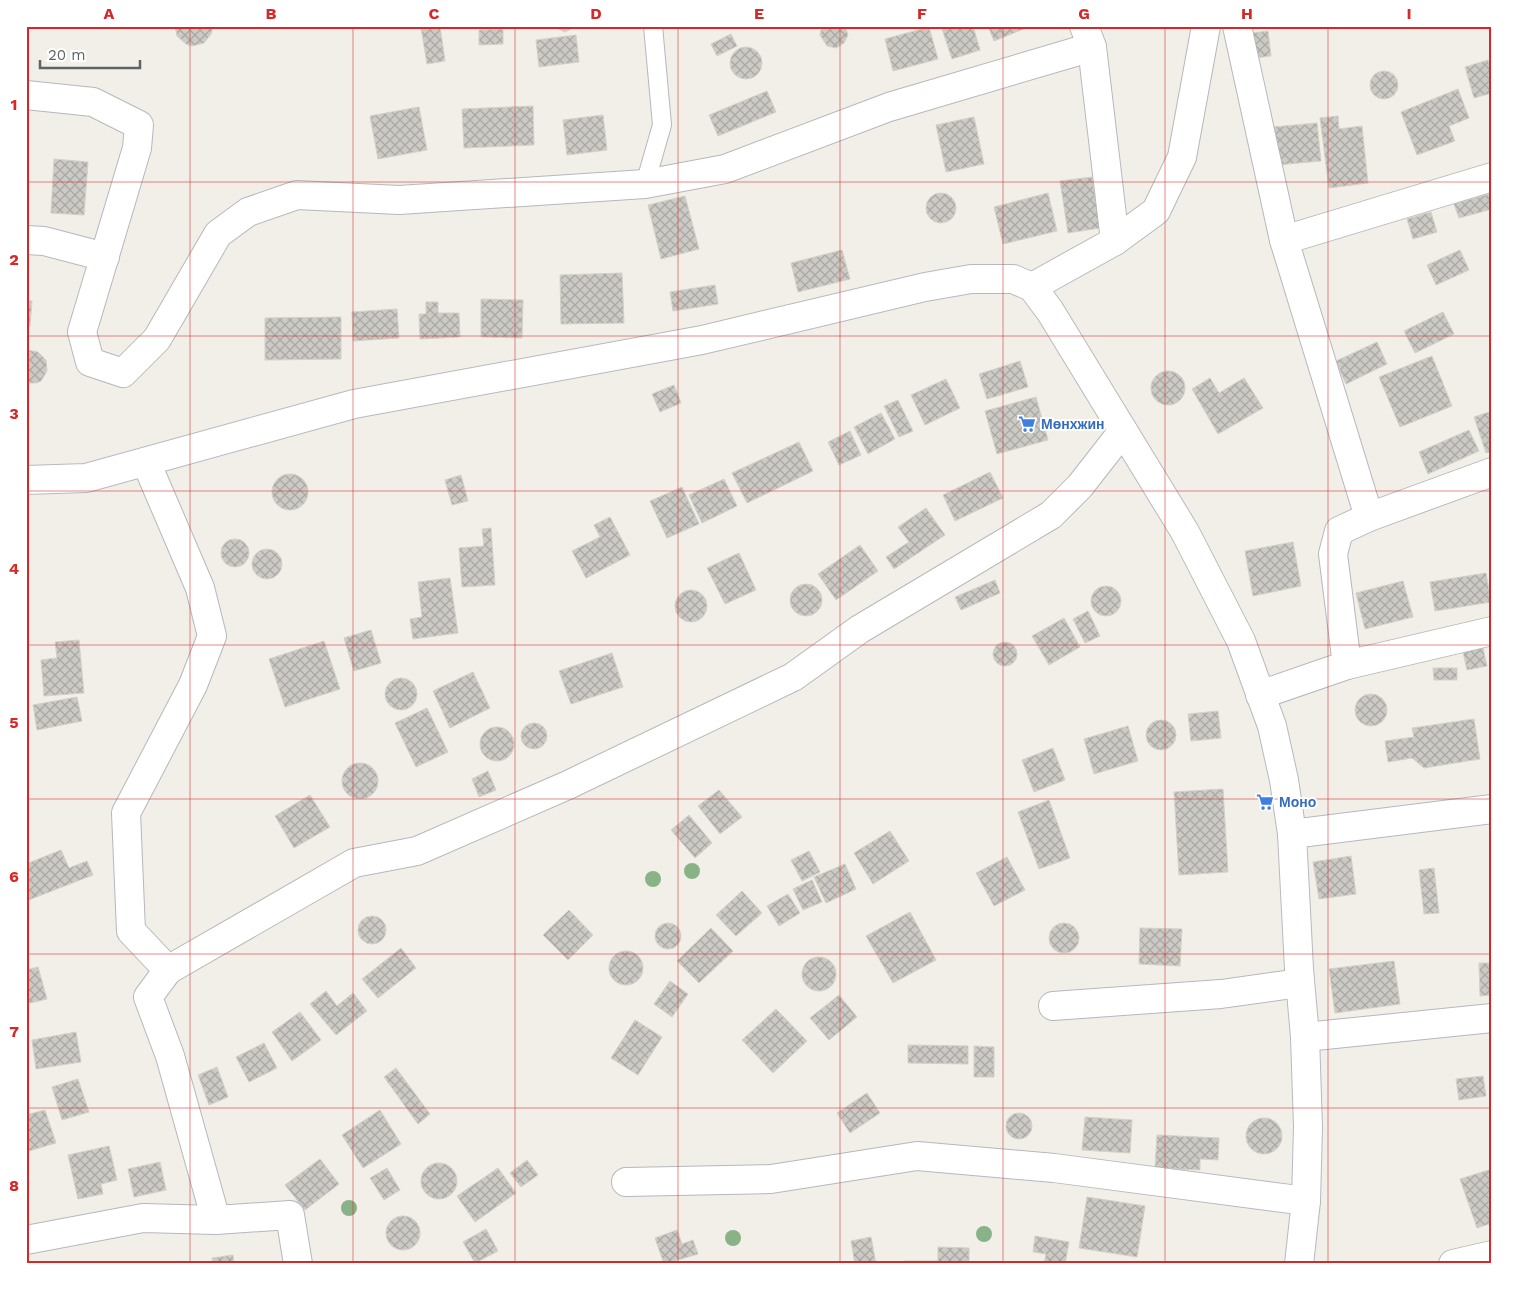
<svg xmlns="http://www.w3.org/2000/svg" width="1518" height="1290" font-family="'Work Sans',sans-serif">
<defs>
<pattern id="building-cross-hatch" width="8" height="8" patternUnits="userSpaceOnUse" patternTransform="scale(1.25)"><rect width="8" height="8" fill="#cccac5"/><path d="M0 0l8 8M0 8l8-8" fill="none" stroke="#a9a8a4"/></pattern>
</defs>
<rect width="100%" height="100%" fill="#f1efe8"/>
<g fill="url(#building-cross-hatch)" stroke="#d6d1c6">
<path d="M175 26H213V27L211 34 204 43 192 46 186 44 177 36Z"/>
<path d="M440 26 445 61 427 64 421 28Z"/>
<path d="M553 26H576L565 32Z"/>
<path d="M822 26H845L848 35 844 43 836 48 827 46 820 35Z"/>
<path d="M941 26H973L980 50 952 59Z"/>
<path d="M988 26H1031L994 41Z"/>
<path d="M929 27 938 59 893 71 885 39Z"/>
<path d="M503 29V44L479 45V30Z"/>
<path d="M1268 31 1271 56 1247 59 1244 34Z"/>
<path d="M731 34 737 46 717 56 711 44Z"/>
<path d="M576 35 579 62 539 67 536 40Z"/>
<circle cx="746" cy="63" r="16"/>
<path d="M1488 60 1492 72V93L1474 98 1465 67Z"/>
<circle cx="1384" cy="85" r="14"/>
<path d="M1458 89 1469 118 1449 126 1455 141 1417 155 1401 112Z"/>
<path d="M767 91 776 112 718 136 709 115Z"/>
<path d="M533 106 534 145 464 148 462 109Z"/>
<path d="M419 107 427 150 378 159 370 116Z"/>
<path d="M603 115 607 150 567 155 563 120Z"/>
<path d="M1338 116 1339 129 1362 126 1368 183 1329 188 1320 118Z"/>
<path d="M974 117 984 164 946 172 936 125Z"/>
<path d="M1317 123 1321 161 1277 165 1273 127Z"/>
<path d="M54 159 88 162 84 215 51 213Z"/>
<path d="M1092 177 1100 228 1068 233 1060 181Z"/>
<circle cx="941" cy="208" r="15"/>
<path d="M1048 193 1057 231 1003 244 994 207Z"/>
<path d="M1492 193V209L1459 218 1454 204Z"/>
<path d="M685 196 699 249 661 259 648 205Z"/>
<path d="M1431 212 1437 232 1413 239 1407 219Z"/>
<path d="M842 250 850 279 798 292 791 263Z"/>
<path d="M1460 250 1469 270 1436 285 1427 265Z"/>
<path d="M622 273 624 323 561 324 560 275Z"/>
<path d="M715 285 718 304 673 311 670 292Z"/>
<path d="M481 299 523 300 522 338 481 337Z"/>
<path d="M26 301H32L30 326H26Z"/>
<path d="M426 302H438V313H459L460 337 420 339 419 314H426Z"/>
<path d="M397 309 399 338 353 341 352 312Z"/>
<path d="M1443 312 1454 334 1415 353 1404 331Z"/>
<path d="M341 317V359L265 360V318Z"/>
<path d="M1377 342 1387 364 1346 384 1336 361Z"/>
<path d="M27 350 38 352 46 360 47 371 41 381 36 383H26Z"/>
<path d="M1432 356 1452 406 1400 427 1379 377Z"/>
<path d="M1020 361 1028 387 987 399 979 374Z"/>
<circle cx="1168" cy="388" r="17"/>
<path d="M1210 378 1219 393 1244 378 1263 408 1218 434 1192 389Z"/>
<path d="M946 379 960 408 925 425 911 395Z"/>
<path d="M674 385 681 403 660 412 652 394Z"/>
<path d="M1036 397 1048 440 997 454 985 411Z"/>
<path d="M898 400 913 431 899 437 884 406Z"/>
<path d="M1492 411V451L1486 453 1474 417Z"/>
<path d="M881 413 895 439 868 454 854 427Z"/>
<path d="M1469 430 1479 451 1428 474 1419 452Z"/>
<path d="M850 431 861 455 839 465 828 442Z"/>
<path d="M799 442 813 471 747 503 732 473Z"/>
<path d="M990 472 1003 498 955 521 943 495Z"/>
<circle cx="290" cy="492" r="18"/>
<path d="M461 475 468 501 452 505 445 480Z"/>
<path d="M724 479 737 506 702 523 689 495Z"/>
<path d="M682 487 699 524 667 538 650 501Z"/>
<path d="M926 508 945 535 894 569 886 557 909 542 898 527Z"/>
<path d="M610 517 630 555 586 578 572 551 600 537 594 525Z"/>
<path d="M491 528 495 585 462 587 459 548 484 546 482 529Z"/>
<circle cx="235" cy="553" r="14"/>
<path d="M1293 542 1301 586 1253 596 1245 551Z"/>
<path d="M860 545 878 571 836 600 818 574Z"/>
<circle cx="267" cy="564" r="15"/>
<path d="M739 553 756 590 725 604 707 568Z"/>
<path d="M1486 573 1491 602 1435 611 1430 582Z"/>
<path d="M450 578 458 633 413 639 410 619 422 617 418 582Z"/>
<path d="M995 580 1000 593 961 610 955 597Z"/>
<path d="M1403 581 1413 617 1365 629 1356 593Z"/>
<circle cx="806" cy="600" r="16"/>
<circle cx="1106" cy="601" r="15"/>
<circle cx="691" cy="606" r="16"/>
<path d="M1088 611 1100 636 1085 643 1073 619Z"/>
<path d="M1064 618 1080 647 1049 665 1032 636Z"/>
<path d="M371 630 381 663 354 671 344 638Z"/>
<path d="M79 640 84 693 44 696 41 660 57 658 55 642Z"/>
<path d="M324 641 340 689 285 707 269 659Z"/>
<circle cx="1005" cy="654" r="12"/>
<path d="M1483 648 1487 666 1467 670 1463 652Z"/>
<path d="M612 653 623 687 571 704 559 671Z"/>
<path d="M1433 668H1457V680H1434Z"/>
<path d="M473 672 490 708 450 728 433 691Z"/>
<circle cx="401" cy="694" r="16"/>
<circle cx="1371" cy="710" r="16"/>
<path d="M77 697 82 721 37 730 33 705Z"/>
<path d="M427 708 448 752 416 767 395 723Z"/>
<path d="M1218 711 1221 738 1191 741 1188 714Z"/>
<path d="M1474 719 1480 759 1424 768 1412 758 1388 762 1385 741 1414 737 1412 728Z"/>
<circle cx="1161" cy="735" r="15"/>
<circle cx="534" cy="736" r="13"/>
<path d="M1128 726 1138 761 1094 774 1084 739Z"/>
<circle cx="497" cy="744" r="17"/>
<path d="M1053 748 1065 780 1034 792 1022 760Z"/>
<circle cx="360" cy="781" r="18"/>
<path d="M488 771 496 790 479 797 472 779Z"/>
<path d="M1223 789 1228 872 1179 875 1174 792Z"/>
<path d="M719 790 742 817 720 834 698 806Z"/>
<path d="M310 795 330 827 294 848 275 816Z"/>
<path d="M1049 800 1070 858 1039 869 1018 812Z"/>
<path d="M689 815 712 843 695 858 671 830Z"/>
<path d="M890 831 909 861 873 884 854 853Z"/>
<path d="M61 850 69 868 87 861 93 875 26 901V864Z"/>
<path d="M809 851 820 872 802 881 791 860Z"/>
<path d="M1351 856 1356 894 1319 899 1313 862Z"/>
<path d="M1007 857 1025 890 994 906 976 873Z"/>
<path d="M845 864 856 889 826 903 814 877Z"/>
<path d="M1434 868 1439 913 1424 914 1419 870Z"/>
<path d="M812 880 822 902 803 910 793 889Z"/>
<path d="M742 891 762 913 736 936 716 915Z"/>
<path d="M788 894 800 913 779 926 767 906Z"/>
<path d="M569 910 593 935 568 960 543 935Z"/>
<path d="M910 912 936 960 893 983 866 936Z"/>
<circle cx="372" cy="930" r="14"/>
<circle cx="668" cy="936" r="13"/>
<circle cx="1064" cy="938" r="15"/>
<path d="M711 928 733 951 699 983 677 961Z"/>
<path d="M1140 928 1182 929 1180 966 1139 964Z"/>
<path d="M401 948 416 968 378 998 362 979Z"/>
<circle cx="626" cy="968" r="17"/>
<circle cx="819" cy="974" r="17"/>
<path d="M1394 961 1400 1004 1335 1013 1329 969Z"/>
<path d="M1479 963H1492V995L1480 996Z"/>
<path d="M38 967 47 999 26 1004V970Z"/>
<path d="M670 981 688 994 672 1017 654 1004Z"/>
<path d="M326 991 337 1006 353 993 367 1011 336 1035 310 1004Z"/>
<path d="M839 995 857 1017 829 1040 810 1018Z"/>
<path d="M776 1009 807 1041 773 1073 742 1040Z"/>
<path d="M300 1012 321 1040 292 1061 272 1032Z"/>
<path d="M635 1020 662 1037 638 1075 611 1058Z"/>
<path d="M76 1032 81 1062 36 1069 32 1040Z"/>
<path d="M264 1043 277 1068 249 1082 236 1057Z"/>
<path d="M908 1045 968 1046V1064L908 1063Z"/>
<path d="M974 1046 994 1047V1077H974Z"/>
<path d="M217 1067 228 1097 209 1105 198 1075Z"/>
<path d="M396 1068 430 1114 418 1124 384 1077Z"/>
<path d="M1483 1076 1486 1096 1459 1100 1456 1079Z"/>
<path d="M78 1079 89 1112 62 1120 52 1087Z"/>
<path d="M867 1093 880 1113 850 1133 837 1113Z"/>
<path d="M45 1110 56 1143 29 1151 26 1141V1115Z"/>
<path d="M380 1110 401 1144 363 1168 342 1135Z"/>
<circle cx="1019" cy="1126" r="13"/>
<path d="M1085 1117 1132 1120 1130 1153 1082 1150Z"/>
<circle cx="1264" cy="1136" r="18"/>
<path d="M1157 1135 1219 1138 1218 1160 1200 1159V1170L1155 1168Z"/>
<path d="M109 1146 117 1180 101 1184 103 1194 78 1199 68 1155Z"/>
<path d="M320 1159 339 1184 305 1210 285 1185Z"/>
<path d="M527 1160 538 1175 521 1187 510 1173Z"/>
<path d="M160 1162 166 1190 134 1197 128 1169Z"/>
<circle cx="439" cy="1181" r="18"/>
<path d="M387 1168 400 1190 384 1200 370 1178Z"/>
<path d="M498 1168 516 1193 475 1222 457 1196Z"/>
<path d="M1492 1169V1223L1477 1228 1460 1179Z"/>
<path d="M1087 1197 1145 1206 1137 1257 1079 1248Z"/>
<circle cx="403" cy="1233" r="17"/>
<path d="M486 1229 498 1251 475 1263 463 1242Z"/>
<path d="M677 1230 682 1244 693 1240 698 1254 664 1264 655 1238Z"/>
<path d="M1035 1236 1069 1242 1065 1264H1044L1046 1254 1033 1252Z"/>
<path d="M871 1237 876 1264H855L851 1241Z"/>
<path d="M938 1247 969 1248V1264H904V1261H938Z"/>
<path d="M233 1255 234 1264H213L212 1258Z"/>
</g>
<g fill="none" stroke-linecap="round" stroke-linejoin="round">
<g stroke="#b5b8bc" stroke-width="20">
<path id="lane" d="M645 184 662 125 653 26"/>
</g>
<g stroke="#b5b8bc" stroke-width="30">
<g id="street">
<path d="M1084 26 1092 47 1115 241"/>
<path d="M1237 26 1284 240 1369 517"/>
<path d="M26 95 93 102 139 125 137 148 82 332 90 362 123 373 157 339 218 234 248 212 297 195 399 200 645 184 725 169 889 107 1092 47"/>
<path d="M26 240 44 241 105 257"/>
<path d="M1284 240 1492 177"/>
<path d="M1032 287 1115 241 1156 211 1182 157 1206 26"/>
<path d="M146 462 200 588 212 636 193 685 126 813 131 931 168 970"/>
<path d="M1347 665 1333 554 1339 531 1369 517 1492 472"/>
<path d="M1260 695 1347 665 1492 631"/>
<path d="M1292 834 1492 809"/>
<path d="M1053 1006 1221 994 1300 983"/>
<path d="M1305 1037 1492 1018"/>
<path d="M626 1182 771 1179 917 1156 1054 1168 1306 1201"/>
<path d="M216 1220 170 1056 148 997 168 970 354 863 417 851 568 785 793 677 860 629 1051 515 1080 486 1123 431"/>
<path d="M26 1240 143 1218 216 1220 290 1215 298 1264"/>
<path d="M1453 1264 1492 1255"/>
</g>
</g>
<g stroke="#b6babf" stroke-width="30">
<path id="secondary" d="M26 480 86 478 354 404 702 340 925 287 971 279H1013L1032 287 1050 311 1185 532 1241 641 1272 726 1284 780 1292 834 1299 969 1305 1037 1308 1127 1306 1201 1299 1264"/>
</g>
<use href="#lane" stroke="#fff" stroke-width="18"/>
<use href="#street" stroke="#fff" stroke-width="28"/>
<use href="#secondary" stroke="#fff" stroke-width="28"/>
</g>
<g fill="#89b387">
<circle cx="692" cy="871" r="8"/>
<circle cx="653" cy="879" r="8"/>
<circle cx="349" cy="1208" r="8"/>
<circle cx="984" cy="1234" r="8"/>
<circle cx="733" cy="1238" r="8"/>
</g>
<path fill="none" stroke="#d62828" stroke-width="1" stroke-opacity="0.55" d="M190 26V1264M353 26V1264M515 26V1264M678 26V1264M840 26V1264M1003 26V1264M1165 26V1264M1328 26V1264M26 182H1492M26 336H1492M26 491H1492M26 645H1492M26 799H1492M26 954H1492M26 1108H1492"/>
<defs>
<g id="supermarket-bare" transform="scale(1.35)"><path d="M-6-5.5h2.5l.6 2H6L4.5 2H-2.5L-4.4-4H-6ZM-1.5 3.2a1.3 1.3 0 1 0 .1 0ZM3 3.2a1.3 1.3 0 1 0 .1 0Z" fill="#3f7fe0" stroke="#fff" stroke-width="2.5" paint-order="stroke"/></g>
</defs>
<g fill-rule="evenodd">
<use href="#supermarket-bare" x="1027" y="424"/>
<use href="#supermarket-bare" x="1265" y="802"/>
</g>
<g text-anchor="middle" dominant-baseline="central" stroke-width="4" stroke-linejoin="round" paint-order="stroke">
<g font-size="14" font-weight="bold" fill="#366cbe" stroke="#fff" text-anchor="start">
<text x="1041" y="424">Мөнхжин</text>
<text x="1279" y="802">Моно</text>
</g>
</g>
<rect width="1518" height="1290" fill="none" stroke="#ffffff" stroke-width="55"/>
<path d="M40 60v8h100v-8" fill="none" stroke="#5f6368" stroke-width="2.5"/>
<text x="48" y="60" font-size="15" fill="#5f6368" stroke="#ffffff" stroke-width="4" paint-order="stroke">20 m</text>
<rect x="28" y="28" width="1462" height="1234" fill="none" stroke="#d62828" stroke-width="2"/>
<g font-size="16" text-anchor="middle" font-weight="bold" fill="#d62828">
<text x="109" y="19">A</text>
<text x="271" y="19">B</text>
<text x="434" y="19">C</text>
<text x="596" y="19">D</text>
<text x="759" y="19">E</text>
<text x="922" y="19">F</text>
<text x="1084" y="19">G</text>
<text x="1247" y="19">H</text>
<text x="1409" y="19">I</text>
<text x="14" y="110">1</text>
<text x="14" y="265">2</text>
<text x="14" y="419">3</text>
<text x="14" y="574">4</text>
<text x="14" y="728">5</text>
<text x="14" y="882">6</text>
<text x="14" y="1037">7</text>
<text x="14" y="1191">8</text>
</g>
</svg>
